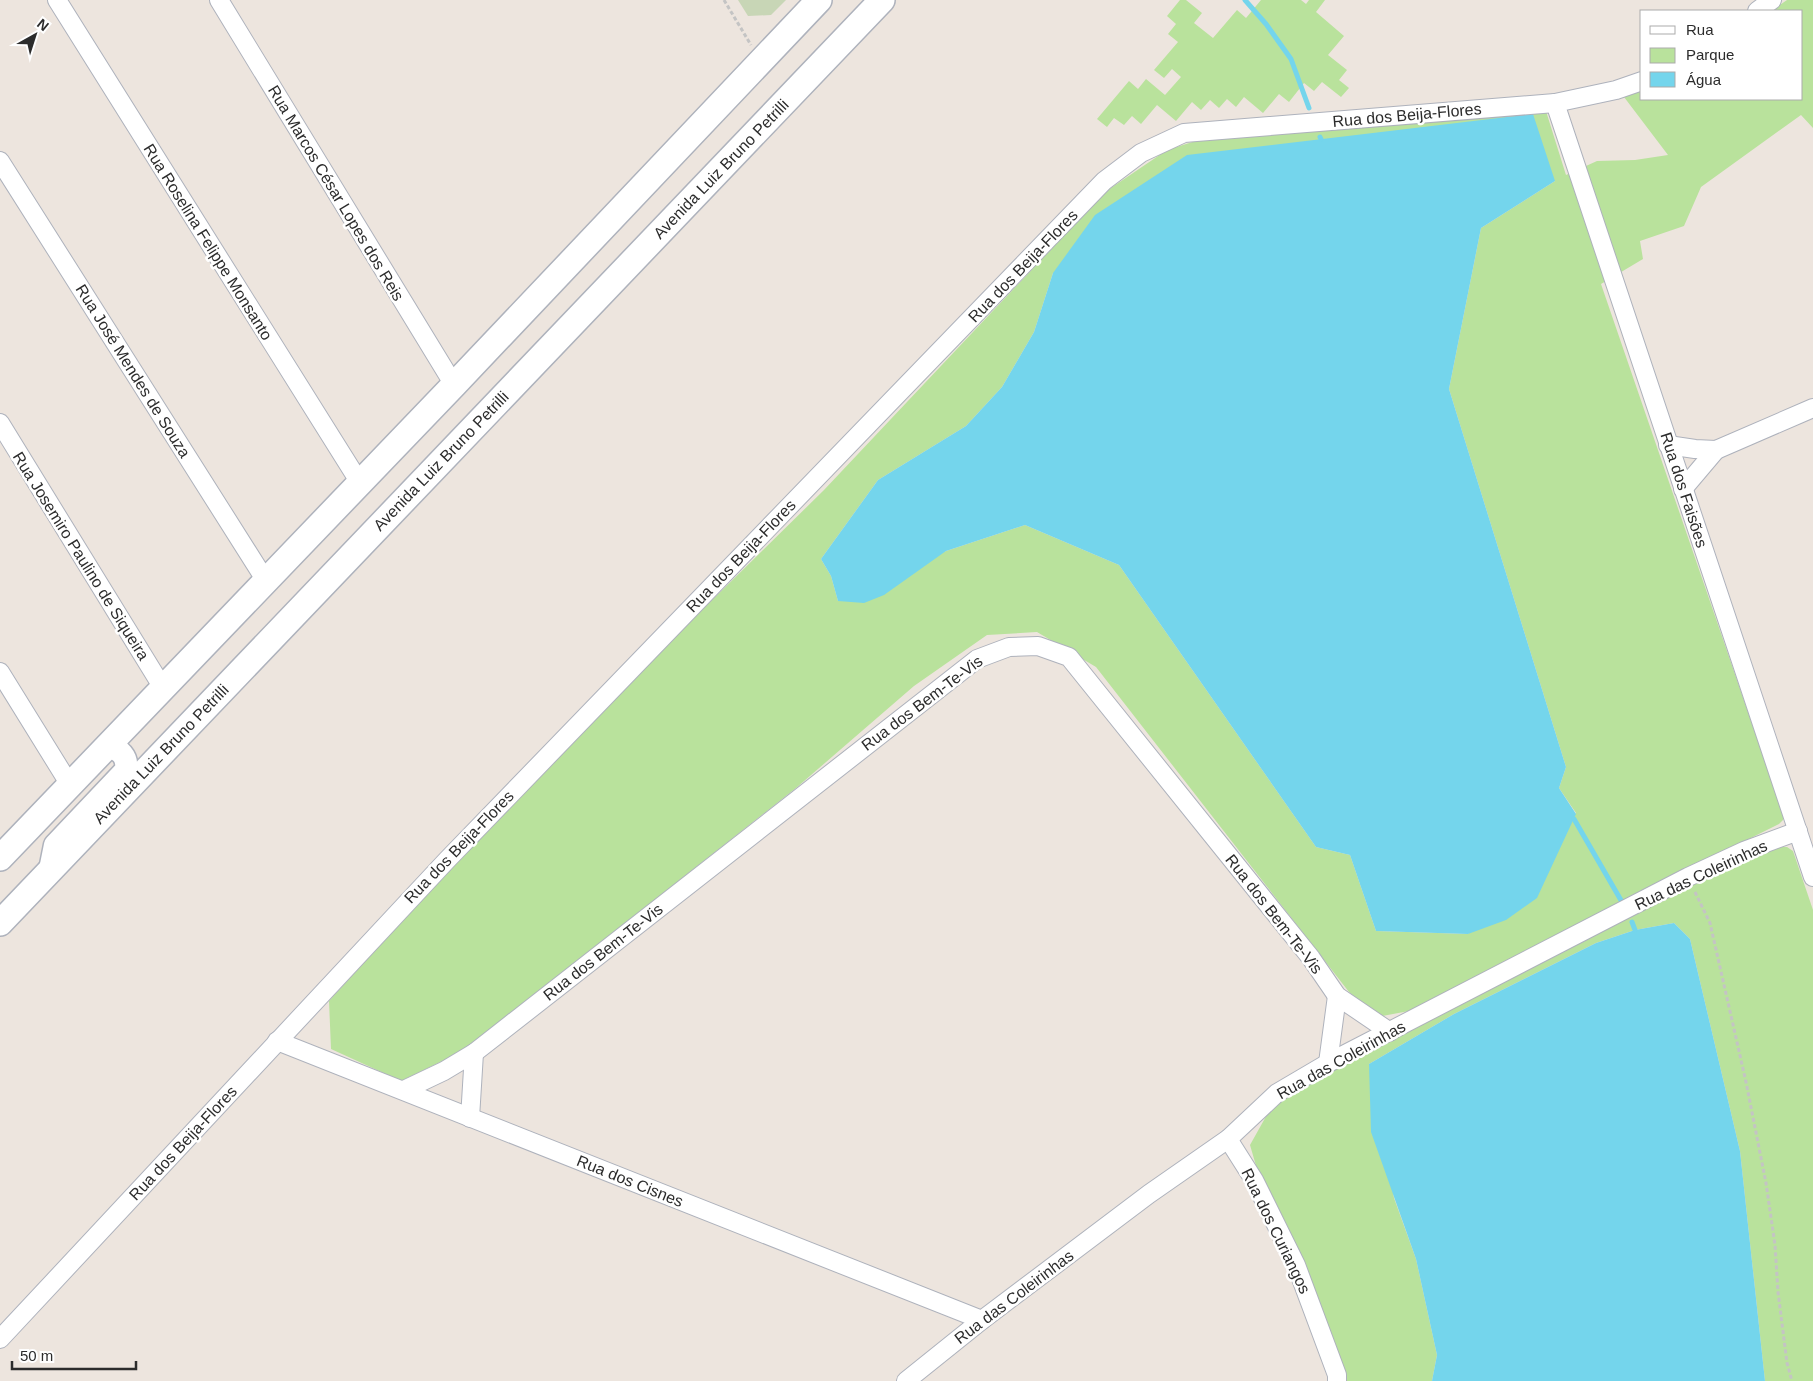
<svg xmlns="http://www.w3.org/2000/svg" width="1813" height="1381" font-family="Helvetica,sans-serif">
<rect width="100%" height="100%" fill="#ede5de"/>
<g fill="#b9e29c" fill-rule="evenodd">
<path d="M1180 0H1186L1202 13 1194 23 1213 38 1237 10 1246 18 1261 0H1301L1306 4 1309 0H1325L1316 12 1344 36 1328 55 1347 70 1339 80 1349 88 1341 97 1322 82 1314 91 1304 83 1289 102 1279 94 1263 113 1244 97 1236 107 1227 99 1219 108 1210 100 1201 110 1192 102 1176 121 1157 105 1141 124 1132 116 1124 125 1114 118 1107 127 1097 119 1129 81 1138 89 1146 79 1165 95 1181 77 1172 69 1164 78 1154 70 1178 42 1168 34 1176 24 1167 16Z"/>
<path d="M1787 0H1813V128L1801 115 1701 187 1684 226 1640 241 1643 259 1601 284 1783 814V820L1779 824 1622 902 1409 1011 1377 1017 1349 992 1096 667 1037 632 987 635 914 686 796 788 465 1050 401 1081 331 1049 329 1001 451 865 632 679 824 490 1105 192 1167 150 1202 139 1545 108 1566 175 1597 161 1635 160 1668 155 1624 97 1642 90V99H1802V11H1771ZM1555 181 1481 228 1449 389 1566 767 1559 788 1576 813 1468 934 1376 931 1350 855 1316 847 1119 565 1025 525 946 551 838 601 831 576 821 559 878 480 966 426 1002 387 1034 332 1053 273Z"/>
<path d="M1776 847H1787L1793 851 1813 910V1381H1765L1740 1151 1690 939 1674 923 1635 930 1596 943 1454 1014 1369 1064 1394 1198 1416 1259 1437 1355 1432 1381H1342L1259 1176 1250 1145 1273 1104 1325 1071 1628 916C1678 893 1726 867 1776 847Z"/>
</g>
<path fill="#c8d6b6" d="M738 0H786L771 15 748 16Z"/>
<g fill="#74d5ec">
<path d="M1533 114 1555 181 1481 228 1449 389 1566 767 1559 788 1576 814 1537 898 1506 920 1468 934 1376 931 1350 855 1316 847 1119 565 1025 525 946 551 884 595 864 603 838 601 831 576 821 559 878 480 966 426 1002 387 1034 332 1053 273 1095 215 1187 155Z"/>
<path d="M1674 923 1690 939 1740 1151 1765 1381H1432L1437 1355 1416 1259 1371 1132 1369 1064 1454 1014 1596 943 1635 930Z"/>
</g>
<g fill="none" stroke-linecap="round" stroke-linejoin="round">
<g stroke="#74d5ec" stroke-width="5">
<path d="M1245 0 1266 24 1291 59 1309 108"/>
<path d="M1320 137 1321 139"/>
<path d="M1574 819 1622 902"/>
<path d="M1632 922 1635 930"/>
</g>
<g stroke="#aeb2bc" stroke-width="20">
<g id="minor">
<path d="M57 0 360 483"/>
<path d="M219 0 454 385"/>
<path d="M1757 11 1772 0"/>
<path d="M1555 103 1813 877"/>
<path d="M0 161 266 581"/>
<path d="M0 423 163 688"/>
<path d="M1668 445 1695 449 1716 450 1813 408"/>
<path d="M1683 489 1716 450"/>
<path d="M0 672 70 785"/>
<path d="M277 1041 982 1320"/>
<path d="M1328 1063 1337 996"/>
<path d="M404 1090 444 1071 474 1053 977 659 1009 647 1038 646 1069 657 1311 958 1337 996 1390 1032"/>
<path d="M470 1118 474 1053"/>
<path d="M1228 1139 1254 1180 1296 1265 1337 1375V1381"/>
<path d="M0 1339 447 860 1104 181 1141 153 1184 133 1555 103 1616 90 1642 81"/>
<path d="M906 1381 982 1320 1149 1194 1228 1139 1277 1093 1328 1063 1688 877 1744 851 1798 831"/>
</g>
</g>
<g stroke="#aeb2bc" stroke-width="25">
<path id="tertiary" d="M50 870 55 845 126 770C128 757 120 748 107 747"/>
</g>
<g stroke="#aeb2bc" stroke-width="28">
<g id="secondary">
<path d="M0 858 454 385 819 0"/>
<path d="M0 923 882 0"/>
</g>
</g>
<g stroke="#c4c4c4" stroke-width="3" stroke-dasharray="4 2.5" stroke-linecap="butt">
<path d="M724 0 751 45"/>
<path d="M1695 892 1710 923 1746 1082 1766 1183 1775 1245 1778 1292 1787 1363 1792 1381"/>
</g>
<use href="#minor" stroke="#fff" stroke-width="18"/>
<use href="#tertiary" stroke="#fff" stroke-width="22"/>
<use href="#secondary" stroke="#fff" stroke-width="25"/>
</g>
<g text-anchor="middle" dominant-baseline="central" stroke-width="5" stroke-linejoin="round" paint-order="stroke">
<g font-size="16" fill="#2c2c2c" stroke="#fff">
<text transform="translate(1407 115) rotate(-5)">Rua dos Beija-Flores</text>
<text transform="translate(721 169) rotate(-46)">Avenida Luiz Bruno Petrilli</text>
<text transform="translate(336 193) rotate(59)">Rua Marcos César Lopes dos Reis</text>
<text transform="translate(208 242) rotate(58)">Rua Roselina Felippe Monsanto</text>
<text transform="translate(1023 266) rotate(-46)">Rua dos Beija-Flores</text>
<text transform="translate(133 371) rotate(58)">Rua José Mendes de Souza</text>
<text transform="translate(441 461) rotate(-46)">Avenida Luiz Bruno Petrilli</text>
<text transform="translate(1684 490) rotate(72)">Rua dos Faisões</text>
<text transform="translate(81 556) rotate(58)">Rua Josemiro Paulino de Siqueira</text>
<text transform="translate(741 556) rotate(-46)">Rua dos Beija-Flores</text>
<text transform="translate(922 703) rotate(-37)">Rua dos Bem-Te-Vis</text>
<text transform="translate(161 754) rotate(-46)">Avenida Luiz Bruno Petrilli</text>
<text transform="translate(459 847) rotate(-46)">Rua dos Beija-Flores</text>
<text transform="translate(1701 875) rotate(-25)">Rua das Coleirinhas</text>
<text transform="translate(1274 914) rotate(52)">Rua dos Bem-Te-Vis</text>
<text transform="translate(603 952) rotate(-38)">Rua dos Bem-Te-Vis</text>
<text transform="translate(1341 1060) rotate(-29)">Rua das Coleirinhas</text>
<text transform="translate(183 1143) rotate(-47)">Rua dos Beija-Flores</text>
<text transform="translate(630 1181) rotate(22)">Rua dos Cisnes</text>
<text transform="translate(1276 1231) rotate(64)">Rua dos Curiangos</text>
<text transform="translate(1014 1297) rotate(-37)">Rua das Coleirinhas</text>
</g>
</g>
<rect x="1640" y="10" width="162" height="90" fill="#ffffff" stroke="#ababab"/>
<rect x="1650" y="26" width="25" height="8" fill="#ffffff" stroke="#ababab"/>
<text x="1686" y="35" font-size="15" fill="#2c2c2c">Rua</text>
<rect x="1650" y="48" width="25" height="15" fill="#b9e29c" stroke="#ababab"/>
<text x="1686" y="60" font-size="15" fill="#2c2c2c">Parque</text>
<rect x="1650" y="72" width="25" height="15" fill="#74d5ec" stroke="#ababab"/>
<text x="1686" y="85" font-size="15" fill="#2c2c2c">Água</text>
<g transform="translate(35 35) rotate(39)" stroke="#ffffff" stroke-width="4" paint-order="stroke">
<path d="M0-4L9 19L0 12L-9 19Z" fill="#2c2c2c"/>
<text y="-8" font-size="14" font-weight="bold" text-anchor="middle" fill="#2c2c2c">N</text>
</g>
<path d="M12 1361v8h124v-8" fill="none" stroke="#2c2c2c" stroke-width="2.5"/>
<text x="20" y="1361" font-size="15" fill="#2c2c2c" stroke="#ffffff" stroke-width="4" paint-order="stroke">50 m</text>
</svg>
